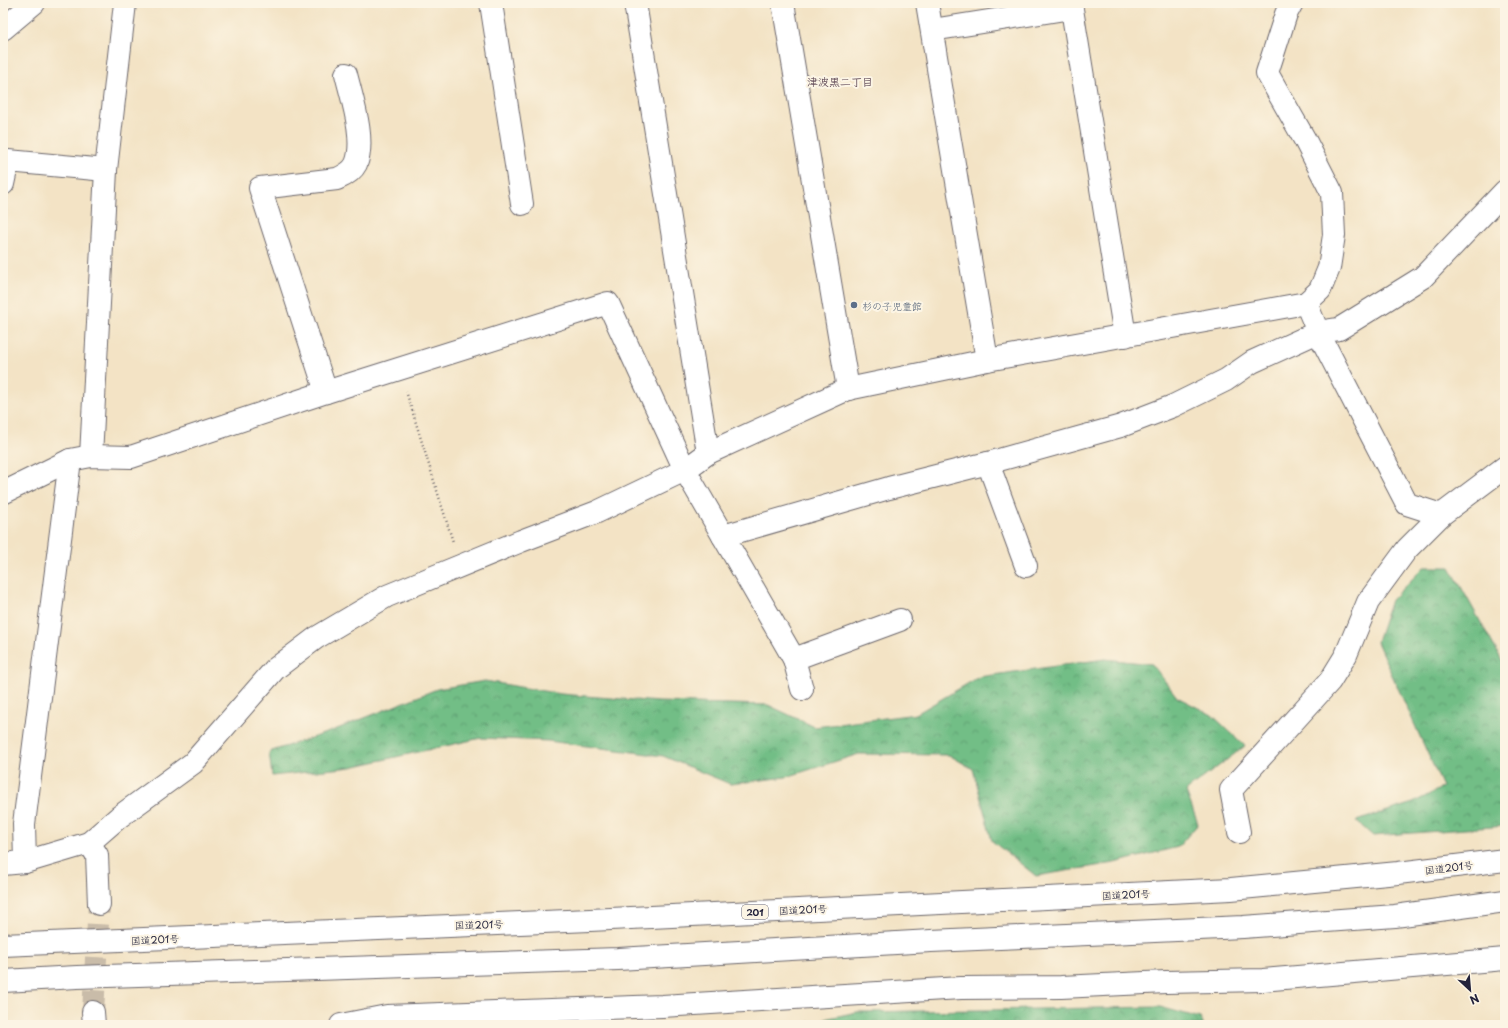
<svg xmlns="http://www.w3.org/2000/svg" width="1508" height="1028" font-family="'Playpen Sans','Klee One',sans-serif">
<defs>
<pattern id="forest-crowns" width="20" height="18" patternUnits="userSpaceOnUse"><rect width="20" height="18" fill="#72be86"/><path d="M2 6a3 3 0 1 1 6 0M12 15a3 3 0 1 1 6 0" fill="none" stroke="#5d9a6f"/></pattern>
</defs>
<rect width="100%" height="100%" fill="#fcf5e5"/>
<filter id="ink" filterUnits="userSpaceOnUse"><feTurbulence type="fractalNoise" baseFrequency=".025" numOctaves="2"/><feDisplacementMap in="SourceGraphic" scale="8" xChannelSelector="R" yChannelSelector="G"/><feConvolveMatrix kernelMatrix="1 2 1 2 8 2 1 2 1" color-interpolation-filters="sRGB"/></filter>
<filter id="wash" filterUnits="userSpaceOnUse"><feTurbulence type="fractalNoise" baseFrequency=".012" numOctaves="4" result="noise"/><feDisplacementMap in="SourceGraphic" scale="16" xChannelSelector="R" yChannelSelector="G"/><feGaussianBlur stdDeviation="0.9" result="paint"/><feColorMatrix in="noise" values="0 0 0 0 0 0 0 0 0 0 0 0 0 0 0 0 0 1.4 0 .05"/><feComposite in="paint" operator="in"/></filter>
<g filter="url(#wash)">
<rect width="100%" height="100%" fill="#f3e3c5"/>
<g fill="url(#forest-crowns)" stroke="#4a7060">
<path d="M1424 567H1450L1505 666V826L1373 836 1356 821 1413 803 1443 787 1377 642 1391 600Z"/>
<path d="M1105 659 1152 664 1177 697 1212 715 1245 746 1186 791 1198 824 1178 847 1114 863 1036 876 992 841 973 769 949 755 859 754 786 777 730 784 663 756 548 741 481 738 351 767 272 776 269 752 332 731 437 689 485 681 561 694 659 702 768 705 815 727 916 714 979 677Z"/>
<path d="M1160 1007 1200 1018 1204 1025H796L857 1012Z"/>
</g>
</g>
<g filter="url(#ink)">
<g fill="none" stroke-linecap="round" stroke-linejoin="round">
<path stroke="#c9bca9" stroke-width="22" stroke-dasharray="22 11" stroke-linecap="butt" d="M93 1012 99 904"/>
<g stroke="#6b666b" stroke-width="24">
<g id="minor">
<path d="M491 3 522 204"/>
<path d="M635 3 708 453"/>
<path d="M783 3 848 389"/>
<path d="M927 3 987 360"/>
<path d="M1071 3 1125 336"/>
<path d="M932 30 1071 8"/>
<path d="M3 184 8 161 106 170"/>
<path d="M1306 303 1318 332 1407 504 1441 515 1505 467"/>
<path d="M326 392 260 188 337 179C344 176 352 172 356 164 366 140 352 99 346 74"/>
<path d="M91 456 106 170 125 3"/>
<path d="M988 463 1026 566"/>
<path d="M3 493 70 460 91 456 131 457 326 392 608 303 685 470 794 659 802 689"/>
<path d="M723 536 889 488 988 463 1121 426 1173 406 1226 380 1252 362 1318 332 1339 329 1423 277 1505 191"/>
<path d="M794 659 900 620"/>
<path d="M1239 832 1231 790 1330 681 1346 655 1368 602 1407 549 1441 515"/>
<path d="M89 843 97 855 99 904"/>
<path d="M25 862 24 824 70 460"/>
<path d="M3 864 25 862 89 843 119 817 193 763 275 669 316 638 387 596 521 541 597 512 685 470 708 453 848 389 987 360 1306 303 1320 290 1329 268 1334 235 1332 193 1305 140 1267 73 1286 14 1292 3"/>
<path d="M93 1012 94 1025"/>
<path d="M341 1025 387 1016 662 1006 961 988 1061 987 1166 982 1263 980 1505 959"/>
</g>
</g>
<g stroke="#6b666b" stroke-width="24">
<path id="tertiary" d="M3 29 34 3"/>
</g>
<g stroke="#6b666b" stroke-width="24">
<g id="trunk">
<path d="M3 945 590 920 1231 889 1398 873 1505 860"/>
<path d="M3 981 77 977 618 959 931 941 1243 927 1395 916 1505 901"/>
</g>
</g>
<path stroke="#6b666b" stroke-width="2.5" stroke-dasharray="1 3" stroke-linecap="butt" d="M406 391 453 542"/>
<use href="#minor" stroke="#fff" stroke-width="22"/>
<use href="#tertiary" stroke="#fff" stroke-width="22"/>
<use href="#trunk" stroke="#fff" stroke-width="22"/>
</g>
</g>
<circle fill="#5c6f8a" stroke="#fcf5e5" stroke-width="1.5" cx="854" cy="305" r="4"/>
<g text-anchor="middle" dominant-baseline="central" stroke-width="4" stroke-linejoin="round" paint-order="stroke">
<rect fill="#fcf5e5" stroke="#63616e" stroke-width="1" x="742" y="905" width="26" height="14" rx="3"/>
<g font-size="9" font-weight="bold" fill="#22223b">
<text x="755" y="912">201</text>
</g>
<g font-size="10" fill="#4e5e75" stroke="#fcf5e5" text-anchor="start">
<text x="862" y="305">杉の子児童館</text>
</g>
<g font-size="10" fill="#22223b" stroke="#fcf5e5">
<text transform="translate(1449 867) rotate(-7)">国道201号</text>
<text transform="translate(1126 894) rotate(-3)">国道201号</text>
<text transform="translate(803 909) rotate(-3)">国道201号</text>
<text transform="translate(479 924) rotate(-2)">国道201号</text>
<text transform="translate(155 939) rotate(-3)">国道201号</text>
</g>
<g font-size="11" font-weight="bold" fill="#634d5a" stroke="#fcf5e5">
<text x="840" y="81">津波黒二丁目</text>
</g>
</g>
<rect width="1508" height="1028" fill="none" stroke="#fcf5e5" stroke-width="16"/>
<g transform="translate(1470 990) rotate(154)" stroke="#fcf5e5" stroke-width="3" paint-order="stroke">
<path d="M0-3L7 15L0 10L-7 15Z" fill="#22223b"/>
<text y="-6" font-size="11" font-weight="bold" text-anchor="middle" fill="#22223b">N</text>
</g>
</svg>
